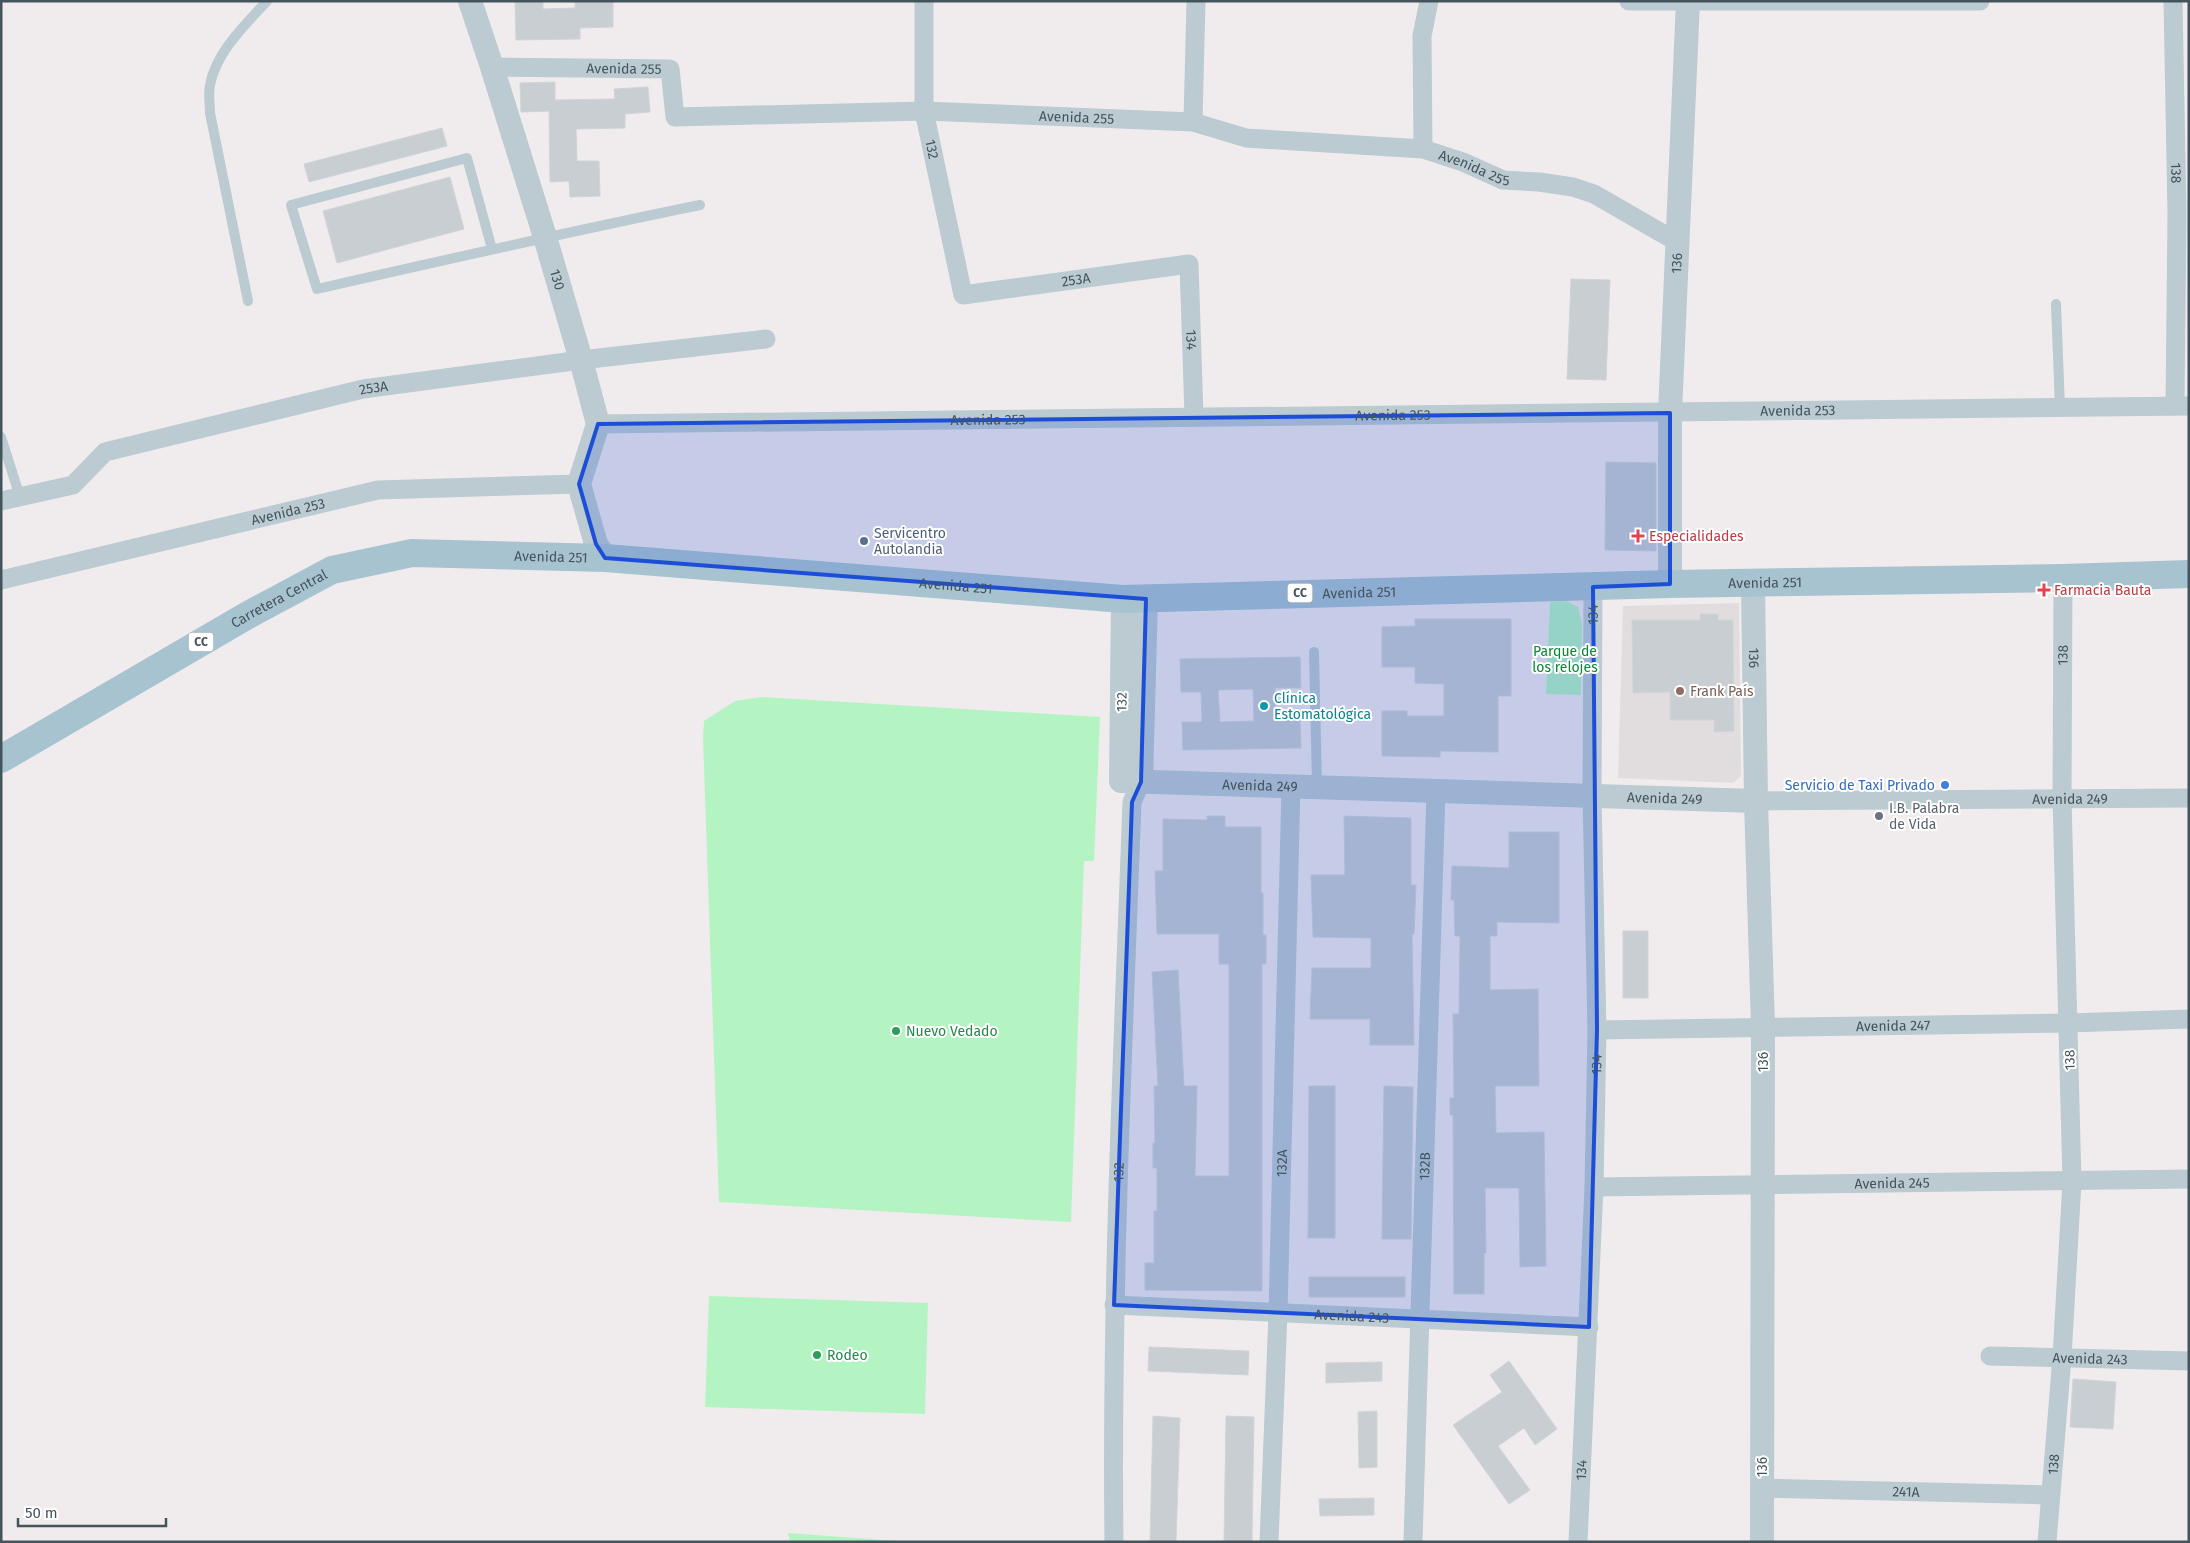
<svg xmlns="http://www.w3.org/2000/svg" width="2190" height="1543" font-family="'Fira Sans',sans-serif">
<rect width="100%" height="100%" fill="#f0eced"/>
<path fill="#e1dddf" d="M1739 603 1741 776 1733 783 1618 778 1623 606Z"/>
<g fill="#b4f4c3">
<path d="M1566 601 1578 607 1582 624 1581 695 1546 694 1550 602Z"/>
<path d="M762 697 1100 717 1094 861H1084L1071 1222 719 1202 703 738 704 721 735 701Z"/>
<path d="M709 1296 928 1303 925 1414 705 1407Z"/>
<path d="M788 1533 912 1542H790Z"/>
</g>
<g fill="#c8ced2" stroke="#d0d4d9" fill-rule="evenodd">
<path d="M515 1H543V9L575 8V1H613V27L580 28V39L516 40Z"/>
<path d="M555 82V100L615 99 614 89 648 87 650 112 625 114V128L576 129 577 161H599L600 196 570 197 569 181 550 182 549 111 521 112 520 83Z"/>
<path d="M442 128 447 146 309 182 304 164Z"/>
<path d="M450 177 464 229 337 263 323 211Z"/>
<path d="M1571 279 1610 280 1606 380 1567 379Z"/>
<path d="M1606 462 1656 463V551L1605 550Z"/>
<path d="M1700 614H1718V620H1733L1734 731 1714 732V720H1670V692L1633 693 1632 620H1700Z"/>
<path d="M1415 619H1511V696H1498V752L1440 751V757L1382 756V711H1407V716H1444V684L1415 683V667H1382V627L1415 626Z"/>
<path d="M1300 657 1301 688H1275V721L1300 720 1301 748 1183 750 1182 722H1202L1201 692H1181L1180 659ZM1253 689 1254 721 1220 722 1218 690Z"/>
<path d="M1207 816H1225V827H1261V893H1263V935H1266V964H1262V1291L1145 1290V1263H1154V1211H1157V1168H1153V1143H1155L1154 1086H1158L1152 972 1178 970 1184 1086H1197L1195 1176H1229V964H1219V934H1157L1155 871H1163V819L1207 820Z"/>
<path d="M1344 816 1411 818V885H1416L1414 934H1412L1414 1045H1370V1019H1310L1312 968H1371V938L1313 937 1311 875H1345Z"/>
<path d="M1509 832H1559V923L1497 922V936H1490V990L1538 989 1539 1086H1495L1496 1133 1544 1132 1546 1266 1520 1267 1519 1188H1485L1486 1253H1484V1294H1454L1453 1115H1450V1098H1454L1453 1014H1459L1460 936H1455L1454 900H1451L1452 866 1509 868Z"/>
<rect x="1623" y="931" width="25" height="67"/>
<path d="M1309 1086H1335V1238H1308Z"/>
<path d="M1384 1086 1413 1087 1411 1239H1382Z"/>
<rect x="1309" y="1277" width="96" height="20"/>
<path d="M1149 1347 1249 1351 1248 1375 1148 1371Z"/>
<path d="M1509 1361 1557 1429 1535 1445 1524 1428 1498 1446 1530 1490 1509 1504 1453 1425 1502 1392 1490 1375Z"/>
<path d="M1382 1362V1381L1326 1383V1363Z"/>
<path d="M2073 1379 2116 1382 2113 1429 2070 1427Z"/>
<path d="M1377 1411V1467L1359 1468 1358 1412Z"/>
<path d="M1153 1416 1180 1418 1176 1542H1150Z"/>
<path d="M1226 1416 1254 1417 1252 1542H1224Z"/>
<path d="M1374 1498V1515L1320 1516 1319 1499Z"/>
</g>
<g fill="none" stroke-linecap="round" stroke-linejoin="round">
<g stroke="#bbcbd1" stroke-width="10">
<path d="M492 249 467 158 291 205 317 289C444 260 572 231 700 205"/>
<path d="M248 301 210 113C210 104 208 94 210 85 216 52 245 25 267 1"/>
<path d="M2056 304 2060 408"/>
<path d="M1 437 20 497"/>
<path d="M1314 652 1317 787"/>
</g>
<g stroke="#bbcbd1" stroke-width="19">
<path id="s1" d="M924 1V111L963 295 1189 264 1194 416"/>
<path d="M1629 1H1980"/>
<path id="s2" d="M2173 1 2177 214 2175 406"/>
<path id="s3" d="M492 67 670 69 675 117 924 111 1193 122 1246 138 1423 149 1463 162 1503 180 1539 182 1573 187 1594 194 1679 243"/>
<path d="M1193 122 1196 1"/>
<path d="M1423 149 1422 36 1429 1"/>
<path id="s4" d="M598 424 2189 406"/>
<path id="s5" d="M1 501 73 485 105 452 363 389 581 360 766 339"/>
<path id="s6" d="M1 580 378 490 579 484"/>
<path id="s7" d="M1756 801 2189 798"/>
<path id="s8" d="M1597 1030 2069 1023 2189 1019"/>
<path id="s9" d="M1594 1187 2189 1179"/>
<path id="s10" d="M1114 1305 1589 1327"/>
<path id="s11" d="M1990 1356 2189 1361"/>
<path id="s12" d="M1761 1488 2050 1495"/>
<path id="s13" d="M1114 1542C1111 1295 1123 1049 1132 802L1141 782"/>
<path id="s14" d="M1269 1542 1278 1313 1291 786"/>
<path id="s15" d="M1413 1542 1436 791"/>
<path id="s16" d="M1578 1542 1594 1187 1597 1030 1592 796 1593 587"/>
<path id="s17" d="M2047 1542 2062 1357 2072 1182 2062 799 2063 578"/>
</g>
<g stroke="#bbcbd1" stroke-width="24">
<path id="s18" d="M470 1 492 67 545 237 581 360 598 424 579 484 596 544 605 558"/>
<path id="s19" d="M1753 583 1756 801 1763 1027 1762 1542"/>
<path id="s20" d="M1670 584V413L1688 1"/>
<path id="s21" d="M1123 599 1121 781 1756 801"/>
<path d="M1141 782 1146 599"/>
</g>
<path stroke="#a8c3d0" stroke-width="28" id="s22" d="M1 759 248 615 332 570 412 553 605 558 1123 599 1670 584 2063 578 2189 574"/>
</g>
<path fill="#1d4ed8" fill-opacity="0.2" stroke="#1d4ed8" stroke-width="4" stroke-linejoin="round" d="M1670 413V584L1593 587 1597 1030 1589 1327 1114 1305 1132 802 1141 782 1146 599 605 558 596 544 579 484 598 424Z"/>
<g fill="#e0444e" stroke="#fff" stroke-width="2">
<path d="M1635.5 528.5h5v5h5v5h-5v5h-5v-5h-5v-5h5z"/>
<path d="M2041.5 582.5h5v5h5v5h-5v5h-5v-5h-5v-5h5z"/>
</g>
<circle fill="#5c6f8a" stroke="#fff" stroke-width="2" cx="864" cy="541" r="5"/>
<circle fill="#8d6e63" stroke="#fff" stroke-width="2" cx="1680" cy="691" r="5"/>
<circle fill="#0f9aa8" stroke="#fff" stroke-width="2" cx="1264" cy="706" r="5"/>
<circle fill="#3f7fe0" stroke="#fff" stroke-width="2" cx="1945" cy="785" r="5"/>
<circle fill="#6b7280" stroke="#fff" stroke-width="2" cx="1879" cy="816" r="5"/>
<g fill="#2e9e5b" stroke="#fff" stroke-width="2">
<circle cx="896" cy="1031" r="5"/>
<circle cx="817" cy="1355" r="5"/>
</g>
<g text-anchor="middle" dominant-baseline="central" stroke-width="4" stroke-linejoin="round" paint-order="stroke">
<g fill="#fff" stroke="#7b878d" stroke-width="1">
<rect x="1287.5" y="583.5" width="25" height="19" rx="4"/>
<rect x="188.5" y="632.5" width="25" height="19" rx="4"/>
</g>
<g font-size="12" font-weight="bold" fill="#43545c">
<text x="1300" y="593">CC</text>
<text x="201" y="642">CC</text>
</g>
<g font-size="14" fill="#43545c" stroke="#fff">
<text stroke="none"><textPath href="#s3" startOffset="132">Avenida 255</textPath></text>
<text stroke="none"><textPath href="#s3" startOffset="628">Avenida 255</textPath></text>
<text stroke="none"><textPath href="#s1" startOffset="149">132</textPath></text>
<text stroke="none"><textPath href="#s3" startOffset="1032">Avenida 255</textPath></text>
<text stroke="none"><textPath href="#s2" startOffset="172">138</textPath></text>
<text stroke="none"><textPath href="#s20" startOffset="321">136</textPath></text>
<text stroke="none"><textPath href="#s1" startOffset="412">253A</textPath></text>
<text stroke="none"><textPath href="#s18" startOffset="292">130</textPath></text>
<text stroke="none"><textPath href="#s1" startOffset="602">134</textPath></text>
<text stroke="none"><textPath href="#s5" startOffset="396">253A</textPath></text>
<text stroke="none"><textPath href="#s4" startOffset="1200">Avenida 253</textPath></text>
<text stroke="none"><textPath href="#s4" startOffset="795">Avenida 253</textPath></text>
<text stroke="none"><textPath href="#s4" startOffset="390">Avenida 253</textPath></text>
<text stroke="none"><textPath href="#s6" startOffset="295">Avenida 253</textPath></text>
<text stroke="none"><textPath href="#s22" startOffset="602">Avenida 251</textPath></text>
<text stroke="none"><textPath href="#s22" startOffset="1818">Avenida 251</textPath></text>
<text stroke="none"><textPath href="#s22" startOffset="1008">Avenida 251</textPath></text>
<text stroke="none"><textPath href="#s22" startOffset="1412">Avenida 251</textPath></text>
<text stroke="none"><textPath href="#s22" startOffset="321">Carretera Central</textPath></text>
<text stroke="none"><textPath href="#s16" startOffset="928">134</textPath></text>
<text stroke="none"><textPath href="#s17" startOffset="888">138</textPath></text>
<text stroke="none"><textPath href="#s19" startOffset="75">136</textPath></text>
<text transform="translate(1122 702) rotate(-89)">132</text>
<text stroke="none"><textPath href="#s21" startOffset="321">Avenida 249</textPath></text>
<text stroke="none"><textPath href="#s21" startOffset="726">Avenida 249</textPath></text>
<text stroke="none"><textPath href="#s7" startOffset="314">Avenida 249</textPath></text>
<text stroke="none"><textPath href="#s8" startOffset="296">Avenida 247</textPath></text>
<text transform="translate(2070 1060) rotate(-91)">138</text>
<text transform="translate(1763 1062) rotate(-90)">136</text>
<text stroke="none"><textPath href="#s16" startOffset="478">134</textPath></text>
<text stroke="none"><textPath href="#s14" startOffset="379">132A</textPath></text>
<text stroke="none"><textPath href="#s15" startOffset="376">132B</textPath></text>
<text stroke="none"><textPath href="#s13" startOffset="370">132</textPath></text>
<text stroke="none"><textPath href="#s9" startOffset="298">Avenida 245</textPath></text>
<text stroke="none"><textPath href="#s10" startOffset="238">Avenida 243</textPath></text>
<text stroke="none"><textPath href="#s11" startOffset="100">Avenida 243</textPath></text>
<text stroke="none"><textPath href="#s17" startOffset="78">138</textPath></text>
<text transform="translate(1762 1467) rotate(-90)">136</text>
<text stroke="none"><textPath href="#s16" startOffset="72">134</textPath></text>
<text stroke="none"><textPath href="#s12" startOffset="145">241A</textPath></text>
</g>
<g font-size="14" fill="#4e5e75" stroke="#fff" text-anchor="start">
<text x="874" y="533">Servicentro<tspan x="874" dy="16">Autolandia</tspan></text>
</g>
<g font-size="14" fill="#be3a42" stroke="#fff" text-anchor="start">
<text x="1649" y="536">Especialidades</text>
<text x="2054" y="590">Farmacia Bauta</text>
</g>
<g font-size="14" fill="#0b8635" stroke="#fff">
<text x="1565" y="651">Parque de<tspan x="1565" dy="16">los relojes</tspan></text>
</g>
<g font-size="14" fill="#785e54" stroke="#fff" text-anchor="start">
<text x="1690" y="691">Frank País</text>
</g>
<g font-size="14" fill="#0d838f" stroke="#fff" text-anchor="start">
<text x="1274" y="698">Clínica<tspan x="1274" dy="16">Estomatológica</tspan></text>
</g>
<g font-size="14" fill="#366cbe" stroke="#fff" text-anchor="end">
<text x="1935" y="785">Servicio de Taxi Privado</text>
</g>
<g font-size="14" fill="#5b616d" stroke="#fff" text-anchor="start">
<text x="1889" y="808">I.B. Palabra<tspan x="1889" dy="16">de Vida</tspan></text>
</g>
<g font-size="14" fill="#27864d" stroke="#fff" text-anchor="start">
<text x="906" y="1031">Nuevo Vedado</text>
<text x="827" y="1355">Rodeo</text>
</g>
</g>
<rect width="2190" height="1543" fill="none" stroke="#43545c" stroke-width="5"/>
<path d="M18 1518v8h148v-8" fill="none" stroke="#43545c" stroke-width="2.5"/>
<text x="25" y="1518" font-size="15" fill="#43545c" stroke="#ffffff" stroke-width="4" paint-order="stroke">50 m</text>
</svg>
